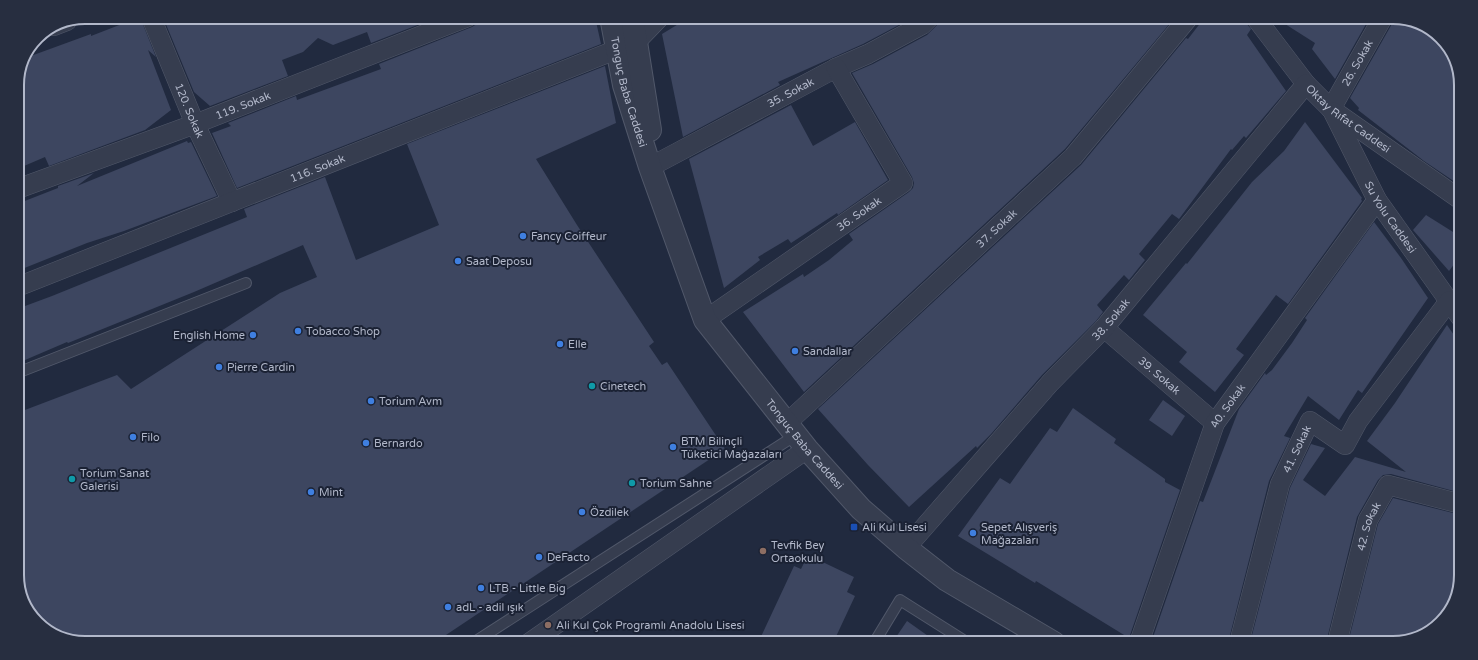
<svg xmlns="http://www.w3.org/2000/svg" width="1478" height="660" font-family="'Varela Round',sans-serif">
<rect width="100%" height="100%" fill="#212a3f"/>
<g fill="#3d4660">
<path d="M140 17 156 57 148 50 171 110 145 130 49 166 45 157 17 169V81L28 57 91 34V36Z"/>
<path d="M163 17H438L371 43 367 32 333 45 318 38 303 52 282 60 288 76 210 106 194 92Z"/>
<path d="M479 17H497L498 24 516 17H595L601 44 237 188 212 133 231 126 228 123 296 96 297 100 381 69 379 64 472 27 477 24Z"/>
<path d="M690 17H914L863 44 778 82 780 85 683 137 662 34Z"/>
<path d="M941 17H1167L1171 22 1065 149 804 392 743 312 803 274 804 277 829 260 853 240 849 234 909 192 913 188 914 183 912 177 852 73 873 64 927 35 938 24Z"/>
<path d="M1205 17H1244L1246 23 1251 29 1247 35 1286 91 1246 138 1244 136 1232 150 1231 149 1179 219 1172 214 1139 254 1145 260 1129 280 1124 275 1097 305 1103 312 1096 321 1042 375 991 434 977 448 976 446 909 507 868 465 818 409 1081 165 1186 38 1188 39Z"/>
<path d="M1274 17H1370L1335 79 1312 49 1315 43Z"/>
<path d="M1394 17 1419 22 1449 47 1461 81V186L1424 161 1358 110 1359 108 1350 98 1393 22Z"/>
<path d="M605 66 616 123 536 159 577 225 654 342 649 346 662 365 667 362 725 449 434 643H85L59 638 29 613 17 579V413L117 375 131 389 280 293 317 277 303 245 194 292 68 343 67 342 25 360V359L17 362V309L52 296 247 217 244 209 325 177 356 260 439 225 407 144Z"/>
<path d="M791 105 813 146 855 122 888 180 838 215 837 213 791 243 788 239 758 257 760 260 724 288 689 159Z"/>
<path d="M1305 122 1362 198 1361 199 1362 201 1288 304 1276 295 1236 349 1244 355 1215 392 1179 362 1187 352 1143 315 1186 263 1187 264 1252 182 1284 151Z"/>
<path d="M187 141 188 143 191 142 217 196 124 231 87 243 17 271V204L58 188V186L94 173 77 186Z"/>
<path d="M1426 215 1461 237V255L1449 271 1413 230Z"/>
<path d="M1374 222 1401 258 1428 298 1362 393 1358 390 1339 420 1308 396 1284 436 1290 438 1269 481 1228 643H1151L1200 501 1203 502 1239 409 1265 373 1266 375 1272 370 1292 343 1307 320 1305 318Z"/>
<path d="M1447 325 1461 345V493L1391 474 1383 475 1378 480 1357 517 1326 643H1250L1290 488 1311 444 1325 448 1303 480 1325 496 1355 457 1406 472 1367 441 1395 403Z"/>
<path d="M1163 400 1185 416 1172 436 1149 420Z"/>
<path d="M1073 408 1116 439 1114 443 1165 479V482L1180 490 1129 638 1036 581 1035 583 958 536 1000 478 1010 484 1050 428 1057 432Z"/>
<path d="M1393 498 1461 515V575L1456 601 1431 631 1393 643H1348L1378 524Z"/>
<path d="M808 555 854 577 847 592 855 596 833 643H758L794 566 801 569Z"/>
<path d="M907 621 938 643H892Z"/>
</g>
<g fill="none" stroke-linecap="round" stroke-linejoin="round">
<g stroke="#51586a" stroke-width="12">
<g id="service">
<path d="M17 373 246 283"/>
<path d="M473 643 796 435"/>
<path d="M874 643 900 600 968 643"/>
</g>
</g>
<g stroke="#51586a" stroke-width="20">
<g id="minor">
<path id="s1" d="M151 17 195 124 232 202"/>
<path id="s2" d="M1255 17 1306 84 1331 109 1461 200"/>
<path d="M54 26 67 21"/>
<path d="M636 42 660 17"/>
<path id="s3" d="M1331 109 1383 17"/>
<path id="s4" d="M1333 112 1377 200 1461 318"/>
<path id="s5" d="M650 167 836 68 868 54 922 25 930 17"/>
<path id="s6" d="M17 189 195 124 468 17"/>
<path id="s7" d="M17 287 618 49"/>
<path id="s8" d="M705 320 903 183 836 68"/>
<path id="s9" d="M1104 328 1215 423"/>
<path id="s10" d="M787 423 1073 157 1189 17"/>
<path id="s11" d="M906 548 1050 383 1104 328 1306 84"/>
<path d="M529 643 807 449"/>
<path id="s12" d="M1139 643 1215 423 1377 200"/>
<path id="s13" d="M1239 643 1280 484 1310 421 1345 445 1358 421 1449 301"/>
<path id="s14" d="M1337 643 1368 520 1388 485 1461 504"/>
</g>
</g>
<g stroke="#51586a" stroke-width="24">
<g id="tertiary">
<path id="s15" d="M611 17 624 85 650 167 705 320 807 449 861 509 906 548 947 580 1054 643"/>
<path d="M632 17 650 130"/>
</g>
</g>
<use href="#service" stroke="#363d4f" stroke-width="10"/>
<use href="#minor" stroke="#363d4f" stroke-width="19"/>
<use href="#tertiary" stroke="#363d4f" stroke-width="22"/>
</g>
<g fill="#3f7fe0" stroke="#1b2234" stroke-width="1.5">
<circle cx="523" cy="236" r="4"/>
<circle cx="458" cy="261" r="4"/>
<circle cx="298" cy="331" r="4"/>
<circle cx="253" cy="335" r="4"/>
<circle cx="560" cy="344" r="4"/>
<circle cx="795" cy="351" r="4"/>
<circle cx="219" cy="367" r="4"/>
<circle cx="371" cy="401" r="4"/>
<circle cx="133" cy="437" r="4"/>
<circle cx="366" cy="443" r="4"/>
<circle cx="673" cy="447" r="4"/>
<circle cx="311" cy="492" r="4"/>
<circle cx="582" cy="512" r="4"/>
<circle cx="973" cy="533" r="4"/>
<circle cx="539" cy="557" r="4"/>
<circle cx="481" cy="588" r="4"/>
<circle cx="448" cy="607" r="4"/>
</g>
<g fill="#0f9aa8" stroke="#1b2234" stroke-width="1.5">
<circle cx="592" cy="386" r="4"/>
<circle cx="72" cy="479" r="4"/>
<circle cx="632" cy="483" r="4"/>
</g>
<rect fill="#1a4fb4" stroke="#1b2234" stroke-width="1.5" x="850" y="523" width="8" height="8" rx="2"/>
<g fill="#8d6e63" stroke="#1b2234" stroke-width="1.5">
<circle cx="763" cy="551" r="4"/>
<circle cx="548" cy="625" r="4"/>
</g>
<g text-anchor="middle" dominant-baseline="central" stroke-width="4" stroke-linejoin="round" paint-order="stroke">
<g font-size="11" fill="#b2b8ca" stroke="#1b2234">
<text stroke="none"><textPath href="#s3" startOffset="53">26. Sokak</textPath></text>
<text stroke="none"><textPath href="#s15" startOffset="77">Tonguç Baba Caddesi</textPath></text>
<text stroke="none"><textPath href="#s5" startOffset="159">35. Sokak</textPath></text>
<text stroke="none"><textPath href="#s6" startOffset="241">119. Sokak</textPath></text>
<text stroke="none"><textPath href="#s1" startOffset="101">120. Sokak</textPath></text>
<text stroke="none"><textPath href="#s2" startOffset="139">Oktay Rıfat Caddesi</textPath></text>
<text stroke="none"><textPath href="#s7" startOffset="323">116. Sokak</textPath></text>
<text stroke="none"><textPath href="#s8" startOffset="187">36. Sokak</textPath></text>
<text stroke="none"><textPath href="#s4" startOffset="120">Su Yolu Caddesi</textPath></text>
<text stroke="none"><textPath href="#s10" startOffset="286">37. Sokak</textPath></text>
<text stroke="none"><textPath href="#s11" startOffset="307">38. Sokak</textPath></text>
<text stroke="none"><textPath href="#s9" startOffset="73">39. Sokak</textPath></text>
<text stroke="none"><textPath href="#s12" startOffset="254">40. Sokak</textPath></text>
<text stroke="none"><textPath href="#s15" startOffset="477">Tonguç Baba Caddesi</textPath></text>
<text stroke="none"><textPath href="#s13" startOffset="203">41. Sokak</textPath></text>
<text stroke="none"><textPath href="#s14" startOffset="121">42. Sokak</textPath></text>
</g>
<g font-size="11" fill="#b2b8ca" stroke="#1b2234" text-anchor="start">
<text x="531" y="236">Fancy Coiffeur</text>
<text x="466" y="261">Saat Deposu</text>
<text x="306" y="331">Tobacco Shop</text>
<text x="245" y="335" text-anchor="end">English Home</text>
<text x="568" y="344">Elle</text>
<text x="803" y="351">Sandallar</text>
<text x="227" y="367">Pierre Cardin</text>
<text x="600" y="386">Cinetech</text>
<text x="379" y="401">Torium Avm</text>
<text x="141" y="437">Filo</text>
<text x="681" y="441">BTM Bilinçli<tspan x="681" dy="13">Tüketici Mağazaları</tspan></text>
<text x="374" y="443">Bernardo</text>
<text x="80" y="473">Torium Sanat<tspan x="80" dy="13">Galerisi</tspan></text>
<text x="640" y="483">Torium Sahne</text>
<text x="319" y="492">Mint</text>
<text x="590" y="512">Özdilek</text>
<text x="862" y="527">Ali Kul Lisesi</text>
<text x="981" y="527">Sepet Alışveriş<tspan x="981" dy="13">Mağazaları</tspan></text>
<text x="771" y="545">Tevfik Bey<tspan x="771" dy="13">Ortaokulu</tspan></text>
<text x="547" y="557">DeFacto</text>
<text x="489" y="588">LTB - Little Big</text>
<text x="456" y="607">adL - adil ışık</text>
<text x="556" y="625">Ali Kul Çok Programlı Anadolu Lisesi</text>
</g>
</g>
<path d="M0 0H1478V660H0ZM85 24H1393A61 61 0 0 1 1454 85V575A61 61 0 0 1 1393 636H85A61 61 0 0 1 24 575V85A61 61 0 0 1 85 24Z" fill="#272e40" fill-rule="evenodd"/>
<path fill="none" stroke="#b2b8ca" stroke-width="2" d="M85 24H1393A61 61 0 0 1 1454 85V575A61 61 0 0 1 1393 636H85A61 61 0 0 1 24 575V85A61 61 0 0 1 85 24Z"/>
</svg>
